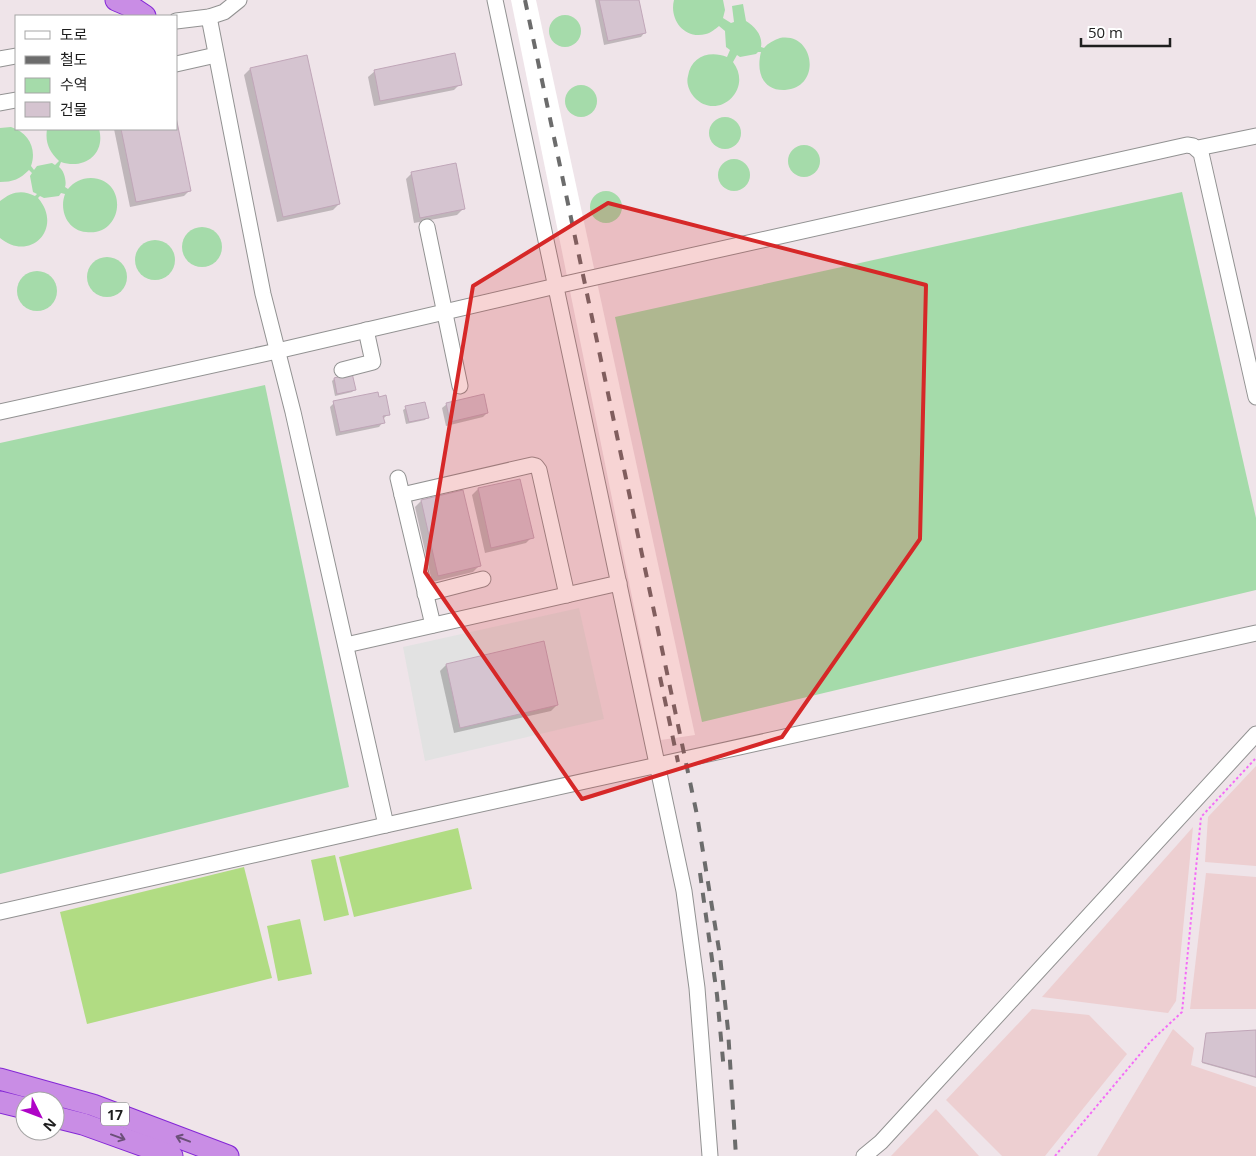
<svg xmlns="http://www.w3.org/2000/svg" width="1256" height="1156" font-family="'Open Sans','Noto Sans KR',sans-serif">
<rect width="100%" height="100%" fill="#efe4e9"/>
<g fill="#edcfd1">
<path d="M1256 766V866L1205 862 1208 817Z"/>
<path d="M1193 827 1176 1001 1168 1013 1042 997Z"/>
<path d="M1206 873 1256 877V1009H1190Z"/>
<path d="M1032 1009 1089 1015 1127 1054 1045 1156H1002L946 1100Z"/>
<path d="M1173 1029 1194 1048 1191 1065 1256 1087V1156H1097Z"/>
<path d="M936 1109 979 1156H891Z"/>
</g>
<g fill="#b1dc83">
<path d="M458 828 472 889 354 917 339 857Z"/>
<path d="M335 855 349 915 324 921 311 860Z"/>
<path d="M244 867 272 978 87 1024 60 912Z"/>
<path d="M300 919 312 974 278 981 267 926Z"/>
</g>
<path fill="#e2e2e2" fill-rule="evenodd" d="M579 608 604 719 425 761 403 647ZM543 641 558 705 460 727 446 664Z"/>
<g fill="#a5dbaa">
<path d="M674 0H723L725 10 723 18 731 23 734 22 732 6 743 4 746 21C755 27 763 35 761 47L764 48C768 43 774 40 780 38 815 32 822 88 785 90 762 91 756 71 761 52H758L756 54 740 57 737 55 733 62C754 90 717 122 694 97 689 91 686 83 688 76 691 56 710 50 727 57L730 50 726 47 725 31 719 26C715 29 711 33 706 34 684 40 669 19 674 0Z"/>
<circle cx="565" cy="31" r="16"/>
<circle cx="581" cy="101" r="16"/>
<circle cx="725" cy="133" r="16"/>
<path d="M11 127C29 133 37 149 31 166L34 170 37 166 52 163 55 165 59 161C49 151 45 143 47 129H99C106 154 84 170 61 162L59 167C64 170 67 182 65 187L68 189C74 182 81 178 91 178 129 179 124 237 86 232 67 230 59 210 65 194L61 193 59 196 44 198 40 196 38 198C64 228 30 263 0 238V201C11 192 22 189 35 196L37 194 33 192 30 176 32 173 29 170C20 179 13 182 0 182V128Z"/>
<circle cx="804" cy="161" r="16"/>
<circle cx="734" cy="175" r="16"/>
<circle cx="606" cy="207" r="16"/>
<path d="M1182 192 1256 518V590L702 722 615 317Z"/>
<circle cx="202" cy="247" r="20"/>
<circle cx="155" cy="260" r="20"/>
<circle cx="107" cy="277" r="20"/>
<circle cx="37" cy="291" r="20"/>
<path d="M265 385 349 787 0 874V443Z"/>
</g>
<path fill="#fff" d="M511 0H536L695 735 661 740Z"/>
<g fill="#0003">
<path d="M595 0H638L645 32 641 37 604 45Z"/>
<path d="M250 69 339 204 333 210 277 222 244 75Z"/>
<path d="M375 71 460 84 454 90 374 106 368 77Z"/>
<path d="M114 129H176L190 190 184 196 130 207Z"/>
<path d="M412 173 463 209 457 215 414 223 406 179Z"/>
<path d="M334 379 355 389 352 392 335 396 332 381Z"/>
<path d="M378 398 388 414 383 419V422L379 427 336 436 330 407 334 403Z"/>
<path d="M447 404 487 413 483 417 446 426 442 408Z"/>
<path d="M406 408 427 417 425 420 406 424 403 410Z"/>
<path d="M478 489 532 537 526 543 485 553 472 495Z"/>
<path d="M421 501 479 566 473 572 432 582 415 507Z"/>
<path d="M446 665 557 705 551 711 454 733 440 671Z"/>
<path d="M1256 1032V1078L1202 1063 1207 1034Z"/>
</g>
<g fill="#d5c4d0" stroke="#c0a6b8">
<path d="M599 0H639L646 33 608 41Z"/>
<path d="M455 53 462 85 380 101 374 70Z"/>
<path d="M307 55 340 204 283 217 250 68Z"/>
<path d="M176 117 191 191 136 202 121 129H176Z"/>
<path d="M456 163 465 209 420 218 411 172Z"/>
<path d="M352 373 356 390 337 394 334 378Z"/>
<path d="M378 392 379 397 386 395 390 415 383 416 385 423 340 432 333 401Z"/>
<path d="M484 394 488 413 450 422 446 403Z"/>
<path d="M425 402 429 418 409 422 405 406Z"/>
<path d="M520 479 534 538 491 548 478 488Z"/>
<path d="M463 490 481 566 438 576 421 500Z"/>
<path d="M544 641 558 705 460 728 446 664Z"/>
<path d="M1256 1030V1077L1202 1062 1206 1033Z"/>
</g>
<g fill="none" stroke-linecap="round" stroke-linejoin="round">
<g stroke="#929292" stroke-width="17">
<g id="minor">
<path d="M495 0 684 891 697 988 710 1156"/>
<path d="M209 17 263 294 293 412 386 825"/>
<path d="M176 21 209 17 224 12 239 0"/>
<path d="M0 59 16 56"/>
<path d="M176 64 216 55"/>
<path d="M0 103 16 100"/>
<path d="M1198 148 1256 136"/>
<path d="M427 227 460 386"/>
<path d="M342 370 373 362 366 330"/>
<path d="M0 412 277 351 556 286 1187 145 1193 146 1201 153 1256 397"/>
<path d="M398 478 433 625"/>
<path d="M402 495 532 465 536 466 539 470 567 595"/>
<path d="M425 594 483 579"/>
<path d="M346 645 619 583"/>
<path d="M0 912 386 825 1256 633"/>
<path d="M864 1156 881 1142 1256 734"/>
</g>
</g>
<g stroke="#8427d6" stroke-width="23">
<g id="highway">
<path d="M116 0 130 6 145 16"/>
<path d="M0 1079 93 1105 228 1156"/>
<path d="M0 1102 25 1108"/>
<path d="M55 1117 83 1124 172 1156"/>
</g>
</g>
<path stroke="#f46df7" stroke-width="2" stroke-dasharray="2.5 2.5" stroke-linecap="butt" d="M1055 1156 1151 1041 1182 1012 1201 817 1256 758"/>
<use href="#minor" stroke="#fff" stroke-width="15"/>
<use href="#highway" stroke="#c98de5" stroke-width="21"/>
<g stroke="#6c6c6c" stroke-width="4" stroke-dasharray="10 10" stroke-linecap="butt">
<path d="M525 0 697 815 720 956 728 1030 736 1156"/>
<path d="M660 677 678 762"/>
<path d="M700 873 717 995 724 1071"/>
</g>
</g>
<defs><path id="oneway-shaft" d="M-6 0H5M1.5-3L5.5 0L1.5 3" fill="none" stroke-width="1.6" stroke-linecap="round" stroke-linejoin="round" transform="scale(1.25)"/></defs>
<g stroke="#6b5078">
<use href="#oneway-shaft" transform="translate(118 1137) rotate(20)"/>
<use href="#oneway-shaft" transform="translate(183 1139) rotate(-159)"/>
</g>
<path fill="#d62828" fill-opacity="0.2" stroke="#d62828" stroke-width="4" stroke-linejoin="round" d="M608 203 926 285 920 539 782 737 582 799 425 572 473 286Z"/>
<g text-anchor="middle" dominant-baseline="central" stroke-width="4.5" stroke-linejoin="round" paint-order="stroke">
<rect fill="#fff" stroke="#626262" stroke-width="1" x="101" y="1102.5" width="28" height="23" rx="4"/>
<g font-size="14" font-weight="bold" fill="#1e1e1e">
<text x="115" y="1114">17</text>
</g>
</g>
<rect x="15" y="15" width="162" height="115" fill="#ffffff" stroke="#a5a5a5"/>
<rect x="25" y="31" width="25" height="8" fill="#ffffff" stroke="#a5a5a5"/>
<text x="60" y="40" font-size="15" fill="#1e1e1e">도로</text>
<rect x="25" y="56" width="25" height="8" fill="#6c6c6c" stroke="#a5a5a5"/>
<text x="60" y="65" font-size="15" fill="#1e1e1e">철도</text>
<rect x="25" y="78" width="25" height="15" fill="#a5dbaa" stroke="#a5a5a5"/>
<text x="60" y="90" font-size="15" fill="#1e1e1e">수역</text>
<rect x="25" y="102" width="25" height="15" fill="#d5c4d0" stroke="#a5a5a5"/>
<text x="60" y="115" font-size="15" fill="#1e1e1e">건물</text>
<g transform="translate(40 1116) rotate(132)"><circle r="24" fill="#ffffff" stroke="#a5a5a5"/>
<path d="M0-4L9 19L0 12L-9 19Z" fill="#af04c7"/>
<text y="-8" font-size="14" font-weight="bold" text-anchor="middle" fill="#1e1e1e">N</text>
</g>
<path d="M1081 38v8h89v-8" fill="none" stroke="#1e1e1e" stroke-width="2.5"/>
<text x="1088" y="38" font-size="15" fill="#1e1e1e" stroke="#ffffff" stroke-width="4" paint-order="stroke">50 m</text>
</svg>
